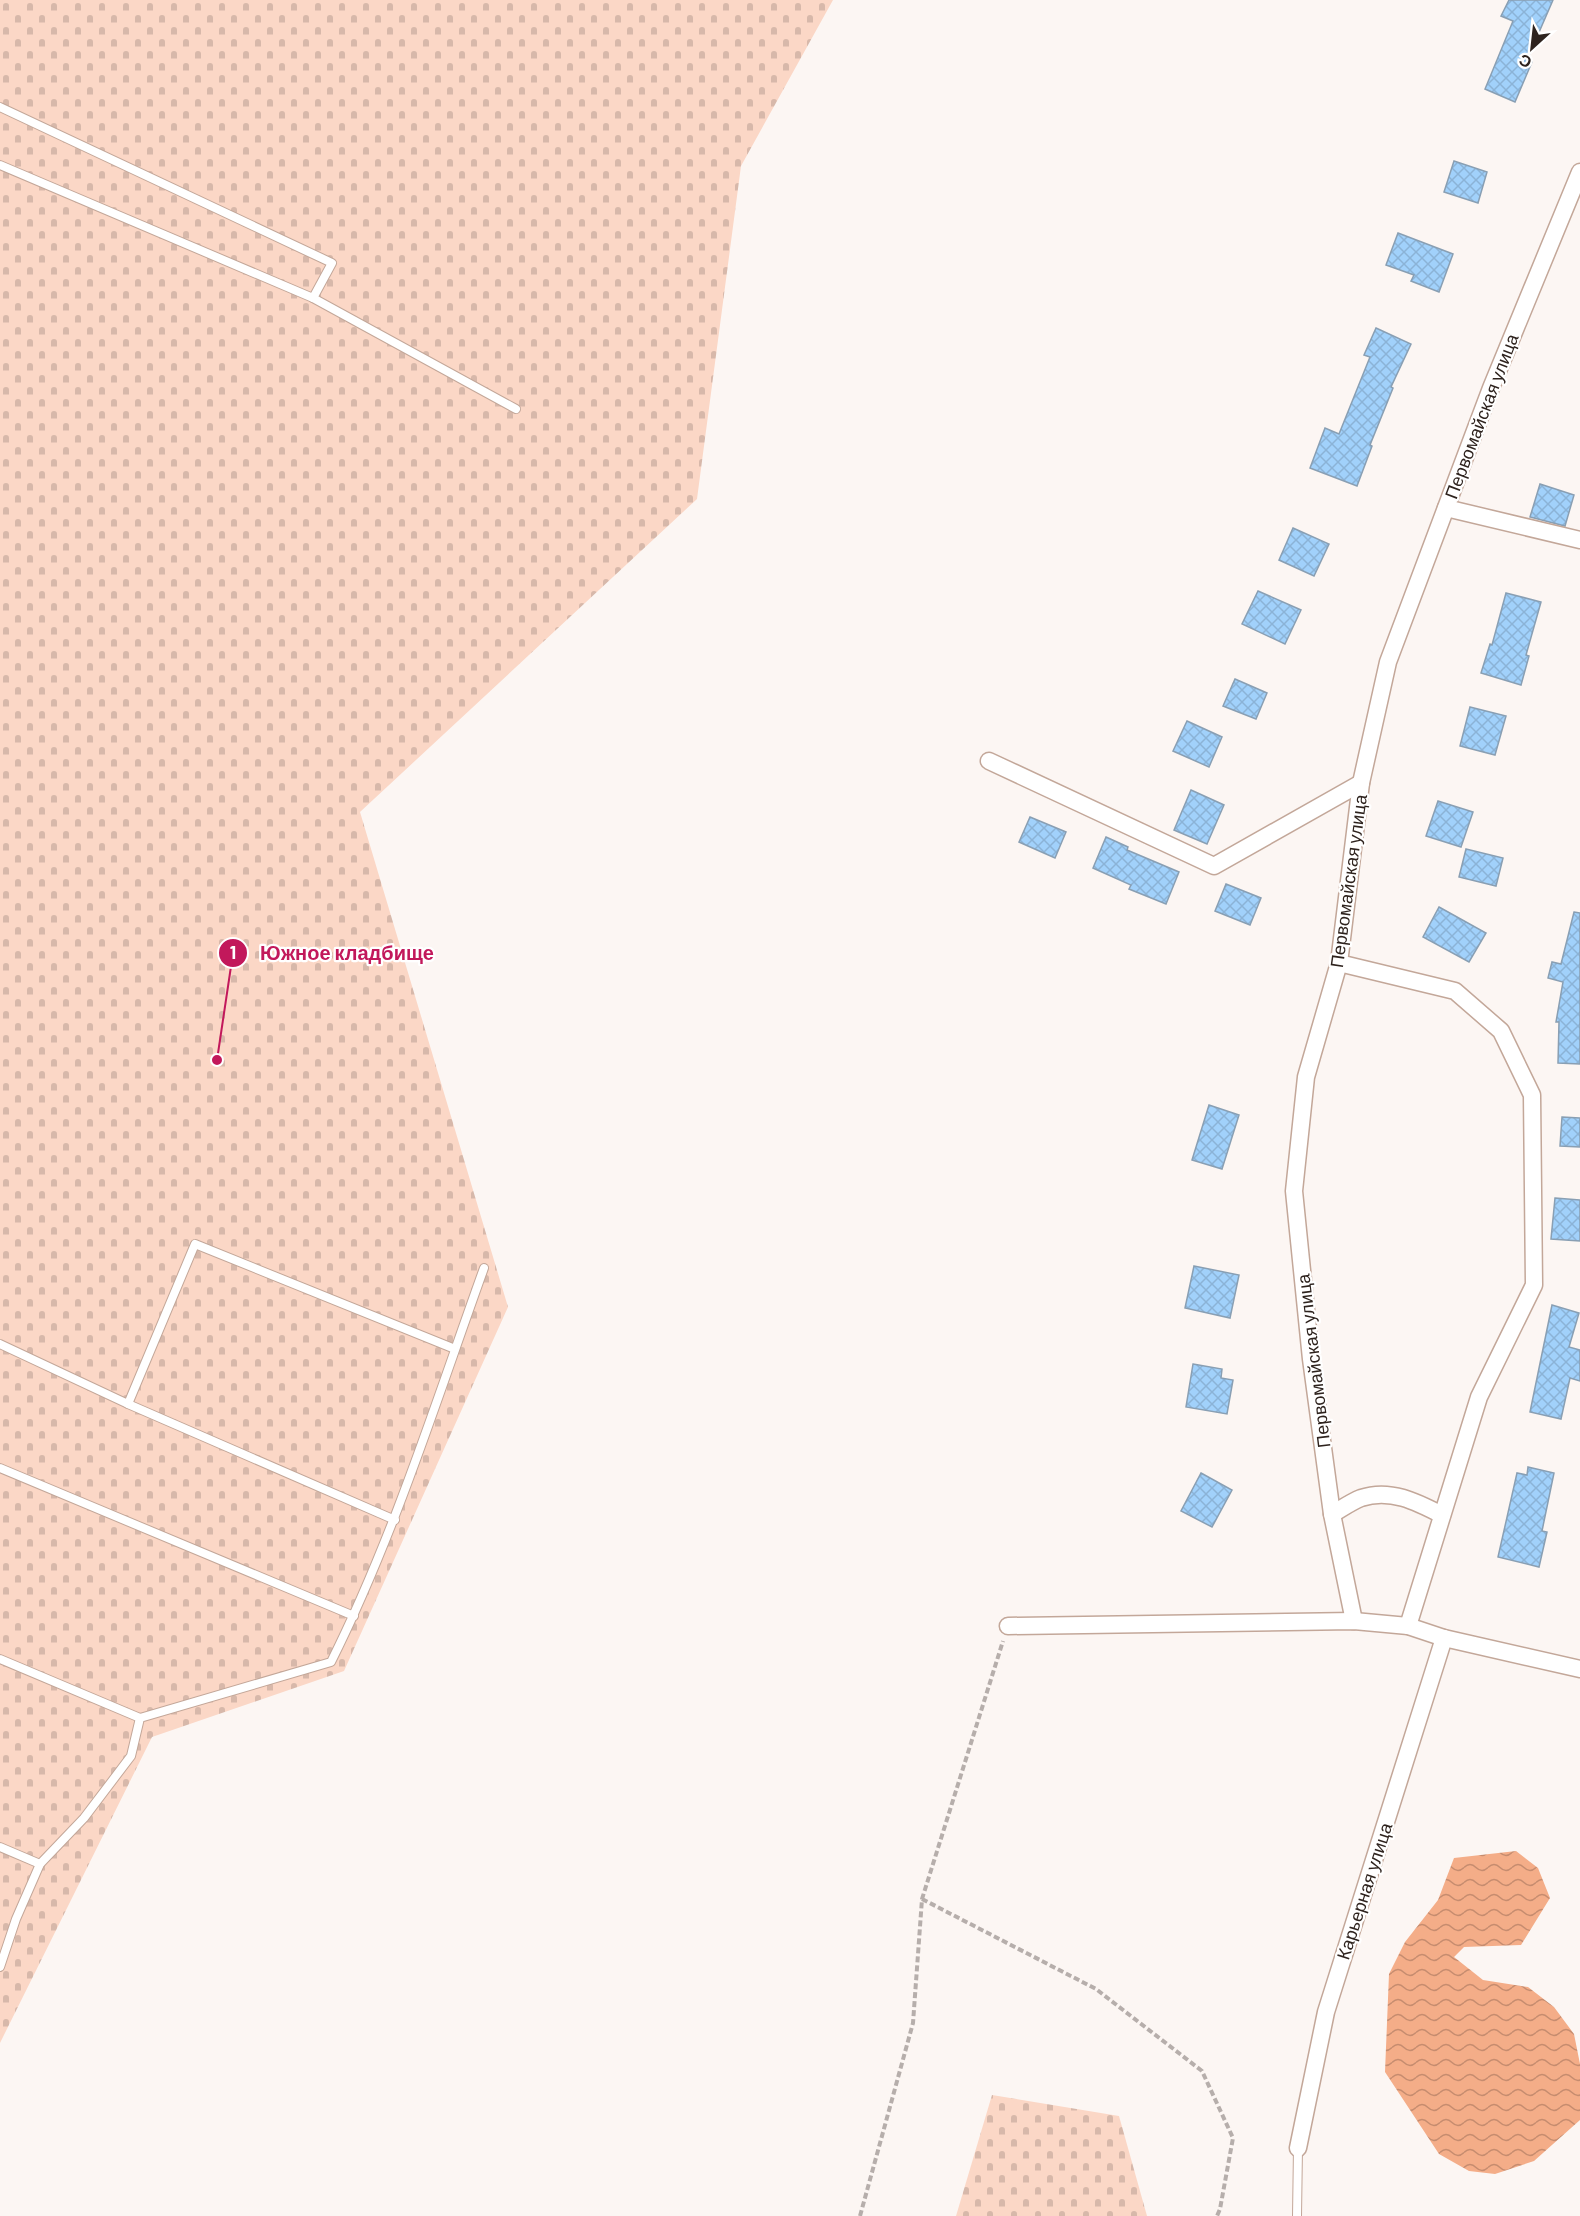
<svg xmlns="http://www.w3.org/2000/svg" width="1580" height="2216" font-family="Barlow,sans-serif">
<defs>
<pattern id="cemetery-stones" width="16" height="16" patternUnits="userSpaceOnUse" patternTransform="scale(1.5)"><rect width="16" height="16" fill="#fbd7c6"/><path d="M2 7V4a2 2 0 0 1 4 0v3zM10 15v-3a2 2 0 0 1 4 0v3z" fill="#d7b8aa"/></pattern>
<pattern id="water-waves" width="16" height="10" patternUnits="userSpaceOnUse" patternTransform="scale(1.5)"><rect width="16" height="10" fill="#f4ad88"/><path d="M0 5q4-4 8 0t8 0" fill="none" stroke="#c68c6f"/></pattern>
<pattern id="building-cross-hatch" width="8" height="8" patternUnits="userSpaceOnUse" patternTransform="scale(1.5)"><rect width="8" height="8" fill="#a1d1fb"/><path d="M0 0l8 8M0 8l8-8" fill="none" stroke="#8bb3d7"/></pattern>
</defs>
<rect width="100%" height="100%" fill="#fcf6f3"/>
<g fill="url(#cemetery-stones)">
<path d="M0 0H833L741 166 697 499 360 812 508 1307 344 1671 152 1737 0 2043Z"/>
<path d="M992 2095 1119 2116 1147 2216H956Z"/>
</g>
<path fill="url(#water-waves)" d="M1516 1851 1538 1868 1550 1898 1521 1945 1464 1947 1454 1957 1483 1980 1528 1987 1554 2007 1574 2034 1580 2064V2120L1534 2161 1495 2174 1469 2171 1439 2154 1385 2072 1389 1974 1405 1942 1438 1900 1454 1858Z"/>
<g fill="url(#building-cross-hatch)" stroke="#899fb3" stroke-width="1.5">
<path d="M1509 0H1553L1527 60 1532 62 1515 102 1485 89 1513 21 1501 16Z"/>
<path d="M1454 161 1487 172 1478 203 1444 192Z"/>
<path d="M1398 233 1453 254 1439 292 1411 281 1414 275 1386 265Z"/>
<path d="M1376 328 1411 344 1391 387 1393 388 1370 445 1372 446 1357 486 1310 468 1325 428 1339 434 1370 357 1364 355Z"/>
<path d="M1540 484 1574 495 1565 526 1530 517Z"/>
<path d="M1293 528 1329 544 1314 576 1279 560Z"/>
<path d="M1258 591 1301 610 1285 644 1242 624Z"/>
<path d="M1506 593 1541 602 1526 655 1529 656 1521 685 1481 673 1490 644 1492 645Z"/>
<path d="M1235 679 1267 693 1256 719 1223 706Z"/>
<path d="M1470 707 1506 716 1495 755 1460 746Z"/>
<path d="M1187 721 1222 737 1209 767 1173 751Z"/>
<path d="M1191 790 1224 805 1207 844 1174 830Z"/>
<path d="M1438 801 1473 812 1461 847 1426 836Z"/>
<path d="M1030 817 1066 832 1055 858 1019 842Z"/>
<path d="M1106 837 1128 847 1127 850 1179 872 1166 904 1129 889 1131 885 1093 868Z"/>
<path d="M1466 849 1503 858 1496 886 1459 877Z"/>
<path d="M1226 884 1261 898 1250 925 1215 911Z"/>
<path d="M1439 907 1486 933 1469 962 1423 937Z"/>
<path d="M1574 912 1580 913V1064L1558 1063 1559 1022H1556L1563 982 1548 978 1552 962 1561 964Z"/>
<path d="M1209 1105 1239 1115 1222 1169 1192 1160Z"/>
<path d="M1562 1117 1580 1118V1147L1560 1146Z"/>
<path d="M1555 1198 1580 1200V1241L1551 1239Z"/>
<path d="M1194 1266 1239 1275 1230 1318 1185 1308Z"/>
<path d="M1552 1305 1579 1313 1569 1347 1580 1350V1381L1570 1378 1561 1419 1530 1412Z"/>
<path d="M1193 1364 1222 1369 1221 1378 1233 1380 1227 1414 1186 1407Z"/>
<path d="M1528 1467 1554 1473 1542 1531 1547 1532 1539 1567 1498 1557 1517 1473 1527 1475Z"/>
<path d="M1201 1473 1232 1490 1212 1527 1181 1511Z"/>
</g>
<g fill="none" stroke-linecap="round" stroke-linejoin="round">
<g stroke="#c3a799" stroke-width="10">
<g id="service">
<path d="M0 107 332 263 313 298 0 165"/>
<path d="M313 298 516 409"/>
<path d="M0 1344 128 1404 395 1520"/>
<path d="M128 1404 195 1244 455 1349"/>
<path d="M0 1468 354 1616"/>
<path d="M0 1659 140 1718"/>
<path d="M0 1847 40 1864"/>
<path d="M0 1967 16 1919 40 1864 84 1818 131 1756 140 1718 331 1662C394 1536 436 1401 484 1268"/>
<path d="M1297 2216 1298 2148"/>
</g>
</g>
<g stroke="#c3a799" stroke-width="19">
<g id="minor">
<path d="M1446 508 1580 540"/>
<path d="M989 761 1214 866 1361 783"/>
<path d="M1339 963 1455 991 1501 1031 1532 1095 1534 1285 1479 1397 1408 1626"/>
<path d="M1332 1514C1341 1509 1351 1502 1361 1498 1390 1488 1417 1502 1442 1515"/>
<path d="M1354 1621 1332 1514 1311 1359 1294 1191 1306 1077 1339 963 1361 783 1388 662 1491 388 1580 172"/>
<path d="M1008 1626 1354 1621 1408 1626 1444 1638 1580 1669"/>
<path d="M1298 2148 1326 2012 1444 1638"/>
</g>
</g>
<g stroke="#b6aeab" stroke-width="4" stroke-dasharray="6 3" stroke-linecap="butt">
<path d="M922 1899 1096 1989 1202 2071 1233 2138 1220 2209 1217 2216"/>
<path d="M860 2216 913 2023 922 1899 1003 1641"/>
</g>
<use href="#service" stroke="#fff" stroke-width="8"/>
<use href="#minor" stroke="#fff" stroke-width="16"/>
</g>
<g text-anchor="middle" dominant-baseline="central" stroke-width="4.5" stroke-linejoin="round" paint-order="stroke">
<g font-size="18" fill="#2e231e" stroke="#fff">
<text transform="translate(1481 416) rotate(-69)">Первомайская улица</text>
<text transform="translate(1348 881) rotate(-82)">Первомайская улица</text>
<text transform="translate(1313 1361) rotate(-97)">Первомайская улица</text>
<text transform="translate(1364 1891) rotate(-72)">Карьерная улица</text>
</g>
</g>
<path fill="none" stroke="#c2185b" stroke-width="2" d="M217 1060L233 953"/>
<g fill="#c2185b" stroke="#fff" stroke-width="2">
<circle cx="217" cy="1060" r="6"/>
<circle cx="233" cy="953" r="15"/>
</g>
<g font-size="18" text-anchor="middle" font-weight="bold" fill="#fff">
<text x="233" y="959">1</text>
</g>
<g font-size="20" text-anchor="middle" font-weight="bold" fill="#c2185b" stroke="#fff" stroke-width="4.5" stroke-linejoin="round" paint-order="stroke">
<text x="347" y="960">Южное кладбище</text>
</g>
<g transform="translate(1532 48) rotate(207)" stroke="#ffffff" stroke-width="4.5" paint-order="stroke">
<path d="M0-4.5L10 22L0 15L-10 22Z" fill="#2e231e"/>
<text y="-9" font-size="16" font-weight="bold" text-anchor="middle" fill="#2e231e">С</text>
</g>
</svg>
